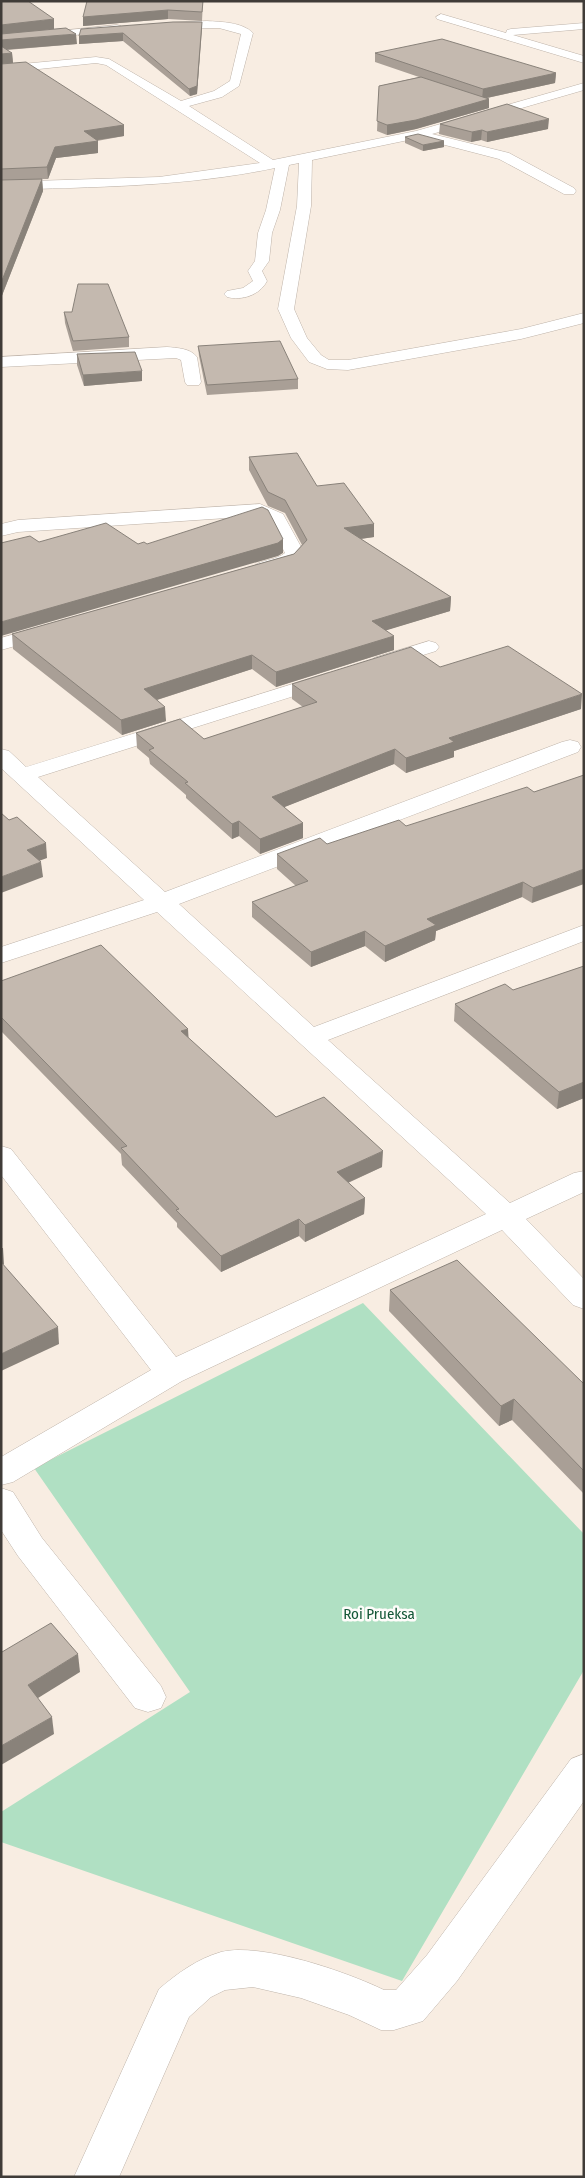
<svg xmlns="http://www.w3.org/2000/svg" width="585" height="2178" font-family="'Fira Sans Condensed',sans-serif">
<rect width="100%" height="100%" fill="#f8ede2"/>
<path fill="#b0e0c3" d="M363 1303 584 1534V1670L402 1981 1 1842V1812L190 1692 34 1468Z"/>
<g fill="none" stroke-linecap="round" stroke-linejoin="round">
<g stroke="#beb3a9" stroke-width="1">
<g id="minor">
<path d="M441 14 506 33 507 30 511 29 584 23V29L513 35 584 56V63L437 19 436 17Z"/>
<path d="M207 21C222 22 242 22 253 33L239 86 222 97 189 106 273 160 416 131 584 83V90L432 134 509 153 574 188 576 191 574 194H564L499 159 418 138 312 160 311 206 294 309 307 338 321 355 329 360H348L521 329 584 313V323L521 339 348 370 327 369 309 362 291 338 278 309 297 206 299 163 289 165 280 210 272 233 269 261 262 271 267 281C260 295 242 301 227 297L224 294 227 291 243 288 253 281 248 271 255 261 258 233 266 210 275 168C185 187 93 187 1 190V182L159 177 260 163 106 65 96 63 1 73V66L96 57 109 59 181 101 214 91 230 81 241 34 219 28 165 29 160 26 165 23Z"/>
<path d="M117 25 121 26 122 28 121 30 1 43V37Z"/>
<path d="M167 347C177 348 190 348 197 357L201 382 199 385H187L185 382 181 360 176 358 1 367V357Z"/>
<path d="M260 504 283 514 305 554C295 568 270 577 254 573L251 569C258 559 276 561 285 553L269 521 257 516 18 532 1 536V524L18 520Z"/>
<path d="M47 625 54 627 57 631 54 635 1 650V638Z"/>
<path d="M429 641 436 643 439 647 436 651 381 668 374 666 371 662 374 658Z"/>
<path d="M328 673 335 675 339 679 335 683 38 777 165 892 562 742 570 740 578 742 581 747 578 752 179 904 314 1027 584 925V941L328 1040 510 1203 574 1173 584 1171V1192L526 1219 584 1279V1309L573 1305 502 1230 182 1381 13 1482 1 1485V1457L151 1370 1 1175V1146L11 1149 176 1357 486 1214 157 912 1 963V947L144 900 1 768V749L9 751 26 767Z"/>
<path d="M1 1488 13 1492 42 1538 161 1686 166 1697 161 1708 148 1712 135 1708 18 1556 1 1530Z"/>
<path d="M584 1754V1801L457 1981 423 2021 394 2030H381L349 2015 301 1998 253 1987 225 1990 211 1997 189 2017 119 2177H74L159 1989C178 1973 197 1959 221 1952 261 1942 347 1972 384 1990H396L427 1955 571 1759Z"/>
</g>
</g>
<use href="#minor" fill="#fff" fill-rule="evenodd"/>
</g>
<g fill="#a99f96">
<path d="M1 1 54 29 77 44 7 50 12 53 13 63 124 125V136L97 141H98V153L56 158 48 179H42L43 191 1 298Z"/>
<path d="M87 1H203L202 21 168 19 83 26Z"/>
<path d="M81 29H202L197 94 190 96 123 41 79 44Z"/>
<path d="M375 53 556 73 555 83 487 98 489 99V108L416 129 387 135 377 131 379 86 419 77 375 62Z"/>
<path d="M440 124 548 129 487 142 481 140 471 142 439 134Z"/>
<path d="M405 137 444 141V147L423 151 405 143Z"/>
<path d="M64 312 129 337V347L73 351 65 323Z"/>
<path d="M198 346 298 379V389L207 395 199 356Z"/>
<path d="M77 354 142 381 84 386 77 365Z"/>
<path d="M249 457 317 486 374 524V537L361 539 451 597 450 611 386 630 394 650 276 687 252 669 157 700 166 721 122 735 13 649 12 634 294 554 302 545 285 513 268 506 249 470Z"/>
<path d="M440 667 581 709 454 751V757L406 773 394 764 284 807 303 823V838L260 854 239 836 232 839 186 798V795L150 764 149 758 137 748 136 733 204 739 303 707 292 699V684Z"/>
<path d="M584 775 532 903 522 897 436 931 435 940 385 962 365 946 311 967 252 917V902L296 886 277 869V854L327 844 406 826 534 792Z"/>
<path d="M584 966V1098L557 1109 454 1021 455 1004 513 990Z"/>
<path d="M1 981 188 1038 276 1117 382 1167 348 1183 365 1198 364 1214 305 1242 299 1236 221 1272 177 1227V1223L122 1165 121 1154 1 1031Z"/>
<path d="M390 1290 584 1384V1494L512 1420 499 1426 389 1311Z"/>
</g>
<g fill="#89827a">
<path d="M168 10V19L83 26V17Z"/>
<path d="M54 19V29L1 35V25Z"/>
<path d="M202 22 197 94 190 96 189 89Z"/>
<path d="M123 33V41L79 44V36Z"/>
<path d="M76 34 77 44 1 50V40Z"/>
<path d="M12 53 13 63 1 65V54Z"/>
<path d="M556 73 555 83 482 99 483 89Z"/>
<path d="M489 99V108L416 129 387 135V125Z"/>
<path d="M549 119 548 129 487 142V132Z"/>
<path d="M124 125V136L84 142V131Z"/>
<path d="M482 130 481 140 471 142 472 132Z"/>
<path d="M98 141V153L56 158 48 179 47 167 55 147Z"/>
<path d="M444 141V147L423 151V145Z"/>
<path d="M42 179 43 191 1 298V283Z"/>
<path d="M142 371V381L84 386 83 375Z"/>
<path d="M374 524V537L344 541V528Z"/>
<path d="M283 539V553L278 556 1 636V622Z"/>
<path d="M451 597 450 611 371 635 372 621Z"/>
<path d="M394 636V650L276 687V672Z"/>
<path d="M252 655V669L144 704V689Z"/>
<path d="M582 694 581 709 454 751V757L406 773V758L449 738Z"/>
<path d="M165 707 166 721 122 735 121 720Z"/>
<path d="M395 749 394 764 272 812V797Z"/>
<path d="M239 821V836L232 839V824Z"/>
<path d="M303 823V838L260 854V839Z"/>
<path d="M46 843 47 858 28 865 27 850Z"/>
<path d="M41 862 43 877 1 893V877Z"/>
<path d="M584 869V884L532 903 533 888Z"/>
<path d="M523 882 522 897 436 931 435 940 385 962V946L427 919Z"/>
<path d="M365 931V946L311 967V952Z"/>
<path d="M188 1029 189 1045 181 1031Z"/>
<path d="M584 1082V1098L557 1109 559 1092Z"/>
<path d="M383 1151 382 1167 336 1188 337 1172Z"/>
<path d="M365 1198 364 1214 305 1242V1225Z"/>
<path d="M299 1219V1236L221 1272V1256Z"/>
<path d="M1 1248H3L4 1264 1 1266Z"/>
<path d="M58 1327 59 1344 1 1371V1354Z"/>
<path d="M514 1399 512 1420 499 1426 501 1406Z"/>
<path d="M78 1654 80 1672 30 1703 28 1685Z"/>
<path d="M52 1717 54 1734 1 1765V1746Z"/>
</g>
<g fill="#c4b9af" stroke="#89827a">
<path d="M1 1H28L54 19 1 25Z"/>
<path d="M87 1H203L202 12 168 10 83 17Z"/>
<path d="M173 22H202L197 86 189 89 123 33 79 36 81 29Z"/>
<path d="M66 28 76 34 1 40V34Z"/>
<path d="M442 39 556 73 483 89 375 53Z"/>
<path d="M1 46 12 53 1 54Z"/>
<path d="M26 62 124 125 84 131 98 141 55 147 47 167 1 169V64Z"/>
<path d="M421 77 489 99 416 120 387 125 377 121 379 86Z"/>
<path d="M507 104 549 119 487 132 482 130 472 132 440 124Z"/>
<path d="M418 134 444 141 423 145 405 137Z"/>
<path d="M42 179 1 283V180Z"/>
<path d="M78 284H108L129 337 73 341 64 312H72Z"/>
<path d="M280 341 298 379 207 385 198 346Z"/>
<path d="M135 352 142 371 83 375 77 354Z"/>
<path d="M297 453 317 486 344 483 374 524 344 528 451 597 372 621 394 636 276 672 252 655 144 689 165 707 121 720 12 634 294 554 307 540 285 500 268 492 249 457Z"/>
<path d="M262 507 268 510 283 539 278 543 1 622V543L30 536 39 542 106 523 138 544 144 542 147 544Z"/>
<path d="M508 646 582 694 449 738 454 742 406 758 395 749 272 797 303 823 260 839 239 821 232 824 185 783 188 782 149 750 154 748 136 733 180 719 204 739 317 702 292 684 411 647 440 667Z"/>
<path d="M584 775V869L533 888 523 882 427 919 436 925 385 946 365 931 311 952 252 902 308 881 277 854 320 838 327 844 399 820 406 826 527 787 534 792Z"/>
<path d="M1 813 9 820 17 817 46 843 27 850 41 862 1 877Z"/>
<path d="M101 945 188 1029 181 1031 276 1117 324 1097 383 1151 337 1172 365 1198 305 1225 299 1219 221 1256 176 1210 179 1209 121 1148 127 1146 1 1017V981Z"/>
<path d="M584 966V1082L559 1092 455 1004 505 984 513 990Z"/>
<path d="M457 1260 584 1384V1471L514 1399 501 1406 390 1290Z"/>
<path d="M1 1262 58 1327 1 1354Z"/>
<path d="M51 1623 78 1654 28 1685 52 1717 1 1746V1651L2 1652Z"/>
</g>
<g text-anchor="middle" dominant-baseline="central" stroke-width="5" stroke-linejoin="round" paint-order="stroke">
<g font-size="15" fill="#135737" stroke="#fefcfa">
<text x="379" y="1614">Roi Prueksa</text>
</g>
</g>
<rect width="585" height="2178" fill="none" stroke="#403c38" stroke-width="5"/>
</svg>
